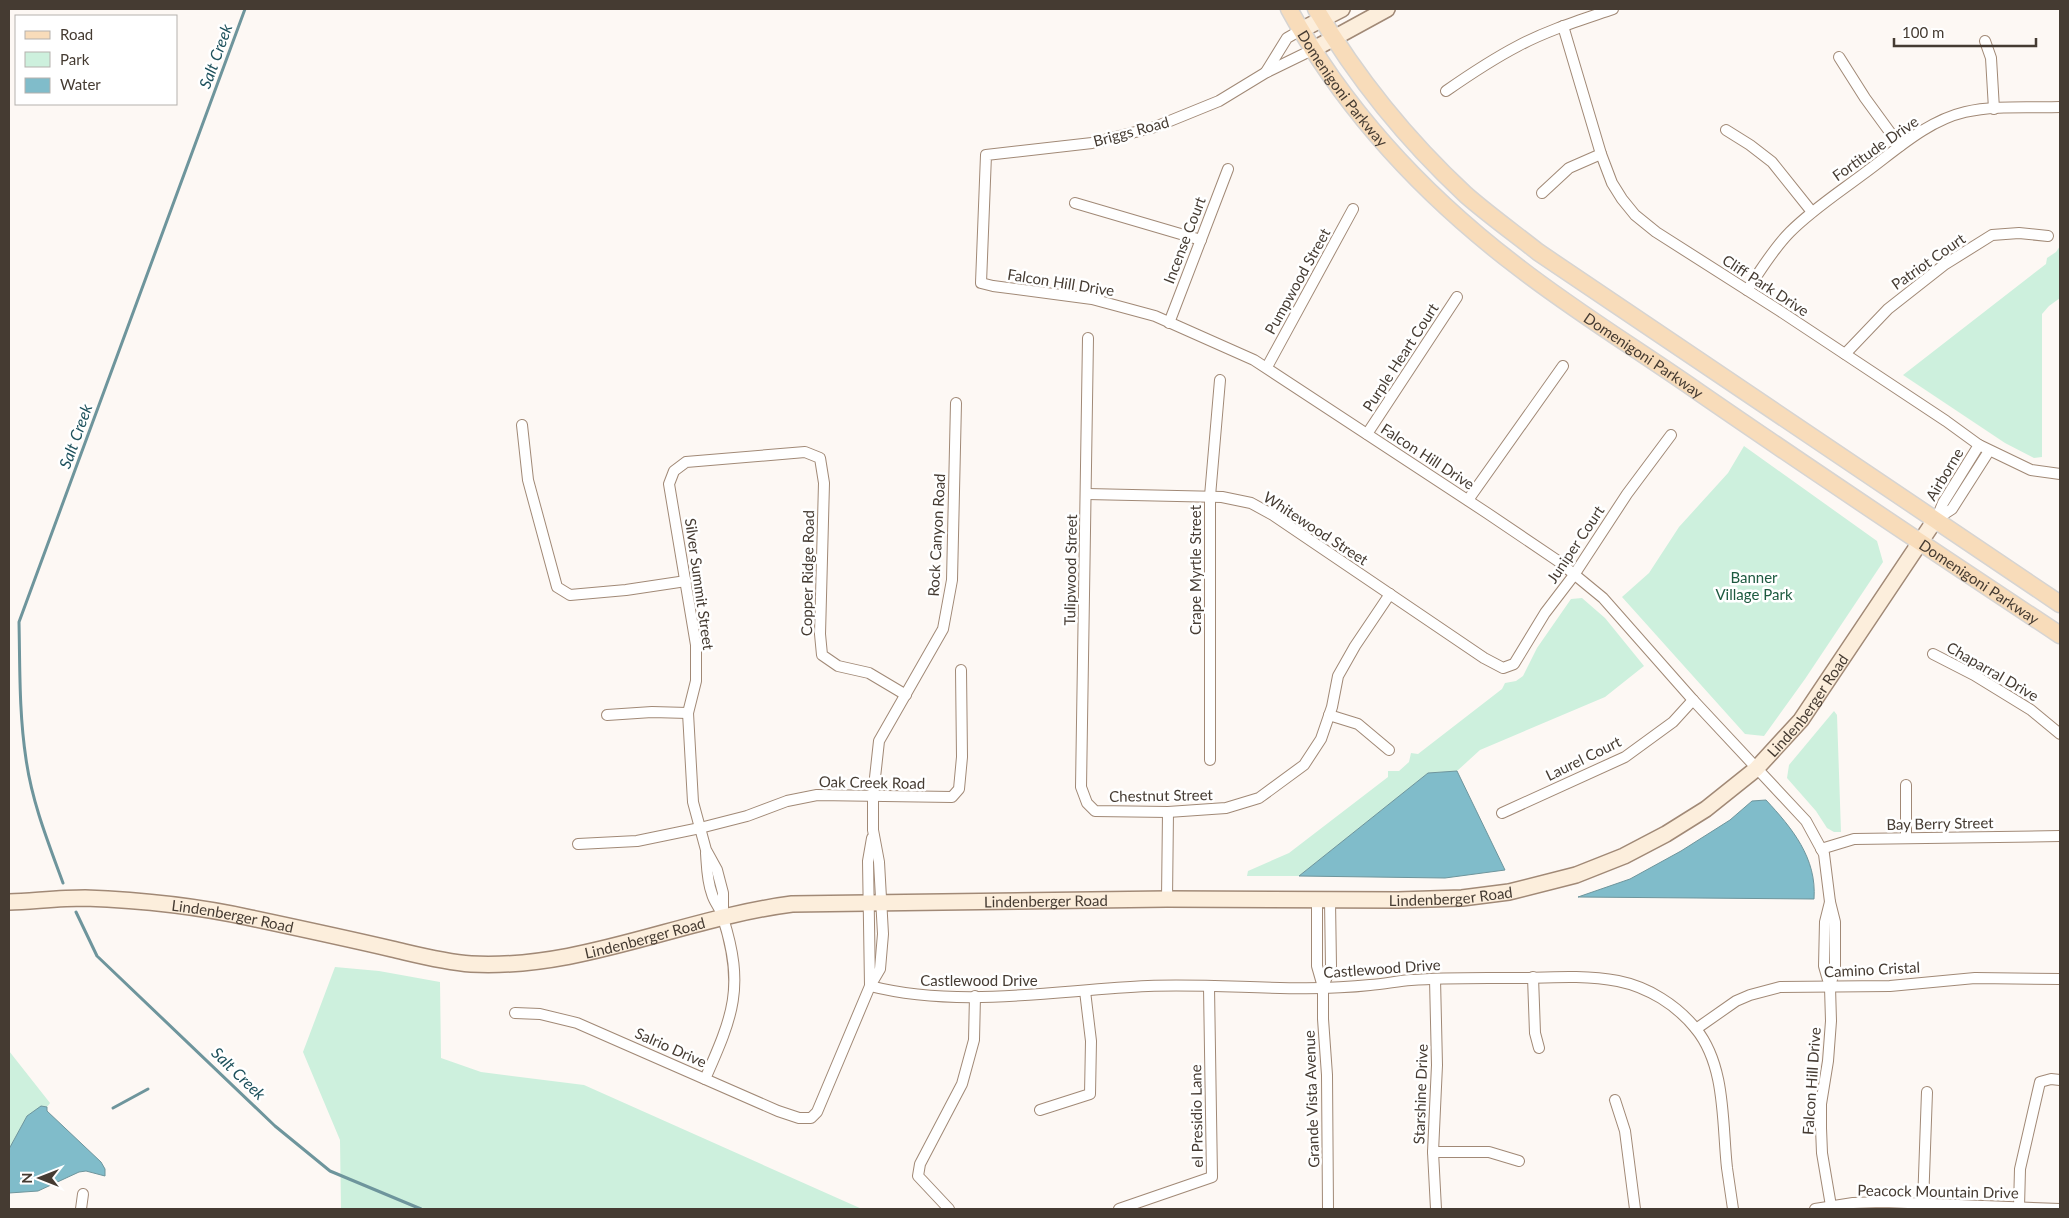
<svg xmlns="http://www.w3.org/2000/svg" width="2069" height="1218" font-family="Lato,sans-serif">
<rect width="100%" height="100%" fill="#fdf8f4"/>
<g fill="#cdf0dd">
<path d="M2060 246V298L2049 306 2042 314V457L2034 458 2005 443 1903 375 2046 264 2047 258 2056 252Z"/>
<path d="M1744 446 1877 541 1883 562 1805 679 1764 736 1745 734 1622 597 1649 573 1679 527 1728 473Z"/>
<path d="M1582 598 1605 618 1644 666 1605 697 1480 750 1457 771 1428 773 1299 876H1247L1248 871 1289 853 1388 777V771H1399L1409 762 1411 753 1418 754 1502 689 1505 683 1516 681 1523 676 1537 648 1571 599Z"/>
<path d="M1834 711 1837 715 1841 832H1834L1827 828 1816 811 1787 778 1789 765Z"/>
<path d="M335 967 379 971 440 982 441 1058 481 1072 584 1085 862 1209H341L340 1140 303 1052Z"/>
<path d="M9 1051 50 1103 47 1107 44 1106 27 1116 9 1149Z"/>
</g>
<g fill="#80bcca" stroke="#6e959c">
<path d="M1457 771 1505 870 1445 878 1299 876 1428 773Z"/>
<path d="M1766 800C1792 828 1817 858 1814 899L1578 897 1630 879 1681 851 1730 820 1752 801Z"/>
<path d="M41 1106 47 1107V1111L101 1162 105 1169V1176L86 1171 79 1172 38 1191 9 1193V1149L27 1116Z"/>
</g>
<g fill="none" stroke-linecap="round" stroke-linejoin="round">
<g stroke="#6e959c" stroke-width="3">
<path d="M63 883C48 842 32 802 26 759 19 713 20 668 19 622L245 9"/>
<path d="M76 912 97 956 275 1126 330 1171 421 1209"/>
<path d="M113 1108 148 1089"/>
</g>
<g stroke="#a18976" stroke-width="12">
<g id="street">
<path d="M1563 26 1601 154 1612 183 1622 199 1635 215 1656 232 1780 311 1946 421 1979 445 2031 470 2060 474"/>
<path d="M1985 41 1991 58 1994 109"/>
<path d="M1312 50 1265 73 1219 101 1155 127 1092 143 986 155 981 283 993 286 1092 299 1155 316 1254 360 1487 513 1558 561 1603 598 1693 700 1806 821 1824 854 1830 902 1835 922V967L1830 987"/>
<path d="M1839 57 1865 98 1900 146"/>
<path d="M1266 72 1287 38 1301 30"/>
<path d="M1446 91C1469 75 1493 59 1518 46 1548 30 1581 20 1613 9"/>
<path d="M1726 130 1750 145 1772 162 1812 212"/>
<path d="M1542 193 1569 168 1601 154"/>
<path d="M1075 203 1201 240"/>
<path d="M1747 290C1761 270 1773 249 1790 232 1812 210 1838 193 1862 175 1894 152 1926 121 1965 112 1995 105 2029 108 2060 107"/>
<path d="M1169 323 1228 169"/>
<path d="M1088 338 1081 787 1087 803 1095 811 1168 812 1226 808 1259 798 1304 765 1321 739 1332 707 1338 676 1355 646 1390 594"/>
<path d="M1845 354 1888 309 1944 265 1992 235 2019 233 2048 236"/>
<path d="M1267 367 1353 209"/>
<path d="M522 425 528 480 557 587 570 595 626 590 686 581"/>
<path d="M1367 434 1457 297"/>
<path d="M1087 494 1222 497 1251 503 1273 515 1484 658 1503 668 1514 664 1545 613 1574 575 1627 494 1671 435"/>
<path d="M1468 500 1563 366"/>
<path d="M1935 520 1952 509 1989 451"/>
<path d="M1936 520 1943 503 1979 445"/>
<path d="M1933 654 1974 675 2031 710 2060 734"/>
<path d="M607 715 652 712 688 713"/>
<path d="M1329 715 1358 724 1389 750"/>
<path d="M1210 760V496L1220 380"/>
<path d="M1906 785V838"/>
<path d="M1502 813 1625 757 1673 722 1693 700"/>
<path d="M578 844 637 841 700 828 747 816 787 801 817 795 952 797 959 789 962 757 961 670"/>
<path d="M1821 849 1854 839 2060 836"/>
<path d="M1167 899 1168 812"/>
<path d="M1317 901V966L1323 987V1019L1327 1075 1328 1209"/>
<path d="M1830 902 1825 922 1824 966 1830 987 1831 1021 1828 1061 1821 1104V1128L1822 1153 1831 1206"/>
<path d="M723 916V893L717 870 706 850 693 802 688 713 696 681V645L669 484 674 471 686 462 805 452 820 458 824 483 820 634 822 655 838 666 869 673 906 695"/>
<path d="M1533 977 1535 1033 1539 1048"/>
<path d="M1435 979 1437 1065 1433 1152 1436 1209"/>
<path d="M870 986C961 1009 1056 990 1148 986 1222 983 1297 993 1370 985 1384 984 1398 981 1411 980 1449 977 1487 978 1525 978 1555 977 1588 975 1618 981 1648 987 1677 1005 1696 1029 1726 1066 1722 1123 1727 1168 1729 1182 1731 1196 1733 1209"/>
<path d="M870 986 868 861 872 838"/>
<path d="M1323 987 1331 966 1330 901"/>
<path d="M515 1013 540 1014 577 1023 778 1111 799 1118H811L817 1112 870 986 880 969 883 934 879 862 873 830V796L879 741 943 629 952 580 956 403"/>
<path d="M1696 1029 1736 1001 1750 995 1780 987 1890 986 1975 978 2060 979"/>
<path d="M705 1079C733 1016 745 987 723 918 721 909 714 902 712 894 707 881 707 867 706 853"/>
<path d="M1615 1100 1625 1131 1635 1209"/>
<path d="M1040 1110 1090 1094 1091 1041 1085 991"/>
<path d="M1433 1152H1489L1519 1161"/>
<path d="M1923 1204 1927 1092"/>
<path d="M2019 1207 2020 1169 2040 1082 2051 1079 2060 1080"/>
<path d="M81 1209 83 1194"/>
<path d="M949 1209 918 1176 920 1164 962 1084 974 1040 975 996"/>
<path d="M1119 1209 1212 1177 1209 987"/>
<path d="M1815 1209 1853 1203 1883 1202 2060 1209"/>
</g>
</g>
<g stroke="#a18976" stroke-width="18">
<g id="secondary">
<path d="M1301 30 1342 9"/>
<path d="M1312 50 1387 9"/>
<path id="s1" d="M9 902C34 901 60 898 85 898 140 900 197 906 251 918 298 928 345 938 392 949 418 955 444 962 471 964 581 970 683 918 792 904L1167 899 1398 900 1462 898 1509 892 1576 875 1624 856 1666 834 1706 809 1756 769 1801 720 1935 520"/>
</g>
</g>
<g stroke="#d6d4d2" stroke-width="19">
<g id="primary">
<path id="s2" d="M1289 9C1345 111 1426 197 1518 267 1576 312 1640 351 1700 393 1819 475 1939 555 2060 635"/>
<path d="M1316 9C1356 77 1408 141 1466 195 1489 215 1514 233 1538 252L2060 604"/>
</g>
</g>
<use href="#street" stroke="#fff" stroke-width="10"/>
<use href="#secondary" stroke="#fceedc" stroke-width="15"/>
<use href="#primary" stroke="#f8dcba" stroke-width="16"/>
</g>
<g text-anchor="middle" dominant-baseline="central" stroke-width="5" stroke-linejoin="round" paint-order="stroke">
<g font-size="15" fill="#453b32" stroke="#fff">
<text stroke="none"><textPath href="#s2" startOffset="96">Domenigoni Parkway</textPath></text>
<text transform="translate(1131 131) rotate(-15)">Briggs Road</text>
<text transform="translate(1875 148) rotate(-35)">Fortitude Drive</text>
<text transform="translate(1184 240) rotate(-69)">Incense Court</text>
<text transform="translate(1928 261) rotate(-35)">Patriot Court</text>
<text transform="translate(1297 281) rotate(-61)">Pumpwood Street</text>
<text transform="translate(1061 282) rotate(9)">Falcon Hill Drive</text>
<text transform="translate(1766 285) rotate(33)">Cliff Park Drive</text>
<text stroke="none"><textPath href="#s2" startOffset="501">Domenigoni Parkway</textPath></text>
<text transform="translate(1400 357) rotate(-57)">Purple Heart Court</text>
<text transform="translate(1428 456) rotate(33)">Falcon Hill Drive</text>
<text transform="translate(1944 474) rotate(-59)">Airborne</text>
<text transform="translate(1316 528) rotate(33)">Whitewood Street</text>
<text transform="translate(936 535) rotate(-87)">Rock Canyon Road</text>
<text transform="translate(1575 544) rotate(-56)">Juniper Court</text>
<text transform="translate(1070 570) rotate(-89)">Tulipwood Street</text>
<text transform="translate(1195 570) rotate(-90)">Crape Myrtle Street</text>
<text transform="translate(807 573) rotate(-89)">Copper Ridge Road</text>
<text stroke="none"><textPath href="#s2" startOffset="906">Domenigoni Parkway</textPath></text>
<text transform="translate(700 584) rotate(82)">Silver Summit Street</text>
<text transform="translate(1993 671) rotate(30)">Chaparral Drive</text>
<text stroke="none"><textPath href="#s1" startOffset="1875">Lindenberger Road</textPath></text>
<text transform="translate(1583 758) rotate(-26)">Laurel Court</text>
<text transform="translate(872 782) rotate(1)">Oak Creek Road</text>
<text transform="translate(1161 795) rotate(-1)">Chestnut Street</text>
<text transform="translate(1940 823) rotate(-1)">Bay Berry Street</text>
<text stroke="none"><textPath href="#s1" startOffset="1455">Lindenberger Road</textPath></text>
<text stroke="none"><textPath href="#s1" startOffset="1050">Lindenberger Road</textPath></text>
<text stroke="none"><textPath href="#s1" startOffset="225">Lindenberger Road</textPath></text>
<text stroke="none"><textPath href="#s1" startOffset="645">Lindenberger Road</textPath></text>
<text transform="translate(1382 968) rotate(-4)">Castlewood Drive</text>
<text transform="translate(1872 969) rotate(-3)">Camino Cristal</text>
<text x="979" y="980">Castlewood Drive</text>
<text transform="translate(671 1047) rotate(24)">Salrio Drive</text>
<text transform="translate(1811 1081) rotate(-86)">Falcon Hill Drive</text>
<text transform="translate(1420 1094) rotate(-88)">Starshine Drive</text>
<text transform="translate(1311 1099) rotate(-92)">Grande Vista Avenue</text>
<text transform="translate(1196 1116) rotate(-91)">el Presidio Lane</text>
<text transform="translate(1938 1191) rotate(1)">Peacock Mountain Drive</text>
</g>
<g font-size="15" fill="#1e5a40" stroke="#fff">
<text x="1754" y="577">Banner<tspan x="1754" dy="17">Village Park</tspan></text>
</g>
<g font-size="16" font-style="italic" fill="#1c505b" stroke="#fff">
<text transform="translate(215 56) rotate(-70)">Salt Creek</text>
<text transform="translate(75 436) rotate(-70)">Salt Creek</text>
<text transform="translate(239 1073) rotate(44)">Salt Creek</text>
</g>
</g>
<rect width="2069" height="1218" fill="none" stroke="#453b32" stroke-width="20"/>
<rect x="15" y="15" width="162" height="90" fill="#ffffff" stroke="#b5b1ad"/>
<rect x="25" y="31" width="25" height="8" fill="#f8dcba" stroke="#b5b1ad"/>
<text x="60" y="40" font-size="15" fill="#453b32">Road</text>
<rect x="25" y="52" width="25" height="15" fill="#cdf0dd" stroke="#b5b1ad"/>
<text x="60" y="65" font-size="15" fill="#453b32">Park</text>
<rect x="25" y="78" width="25" height="15" fill="#80bcca" stroke="#b5b1ad"/>
<text x="60" y="90" font-size="15" fill="#453b32">Water</text>
<g transform="translate(40 1178) rotate(270)" stroke="#ffffff" stroke-width="4" paint-order="stroke">
<path d="M0-4L9 19L0 12L-9 19Z" fill="#453b32"/>
<text y="-8" font-size="14" font-weight="bold" text-anchor="middle" fill="#453b32">N</text>
</g>
<path d="M1894 38v8h142v-8" fill="none" stroke="#453b32" stroke-width="2.5"/>
<text x="1902" y="38" font-size="15" fill="#453b32" stroke="#ffffff" stroke-width="4" paint-order="stroke">100 m</text>
</svg>
